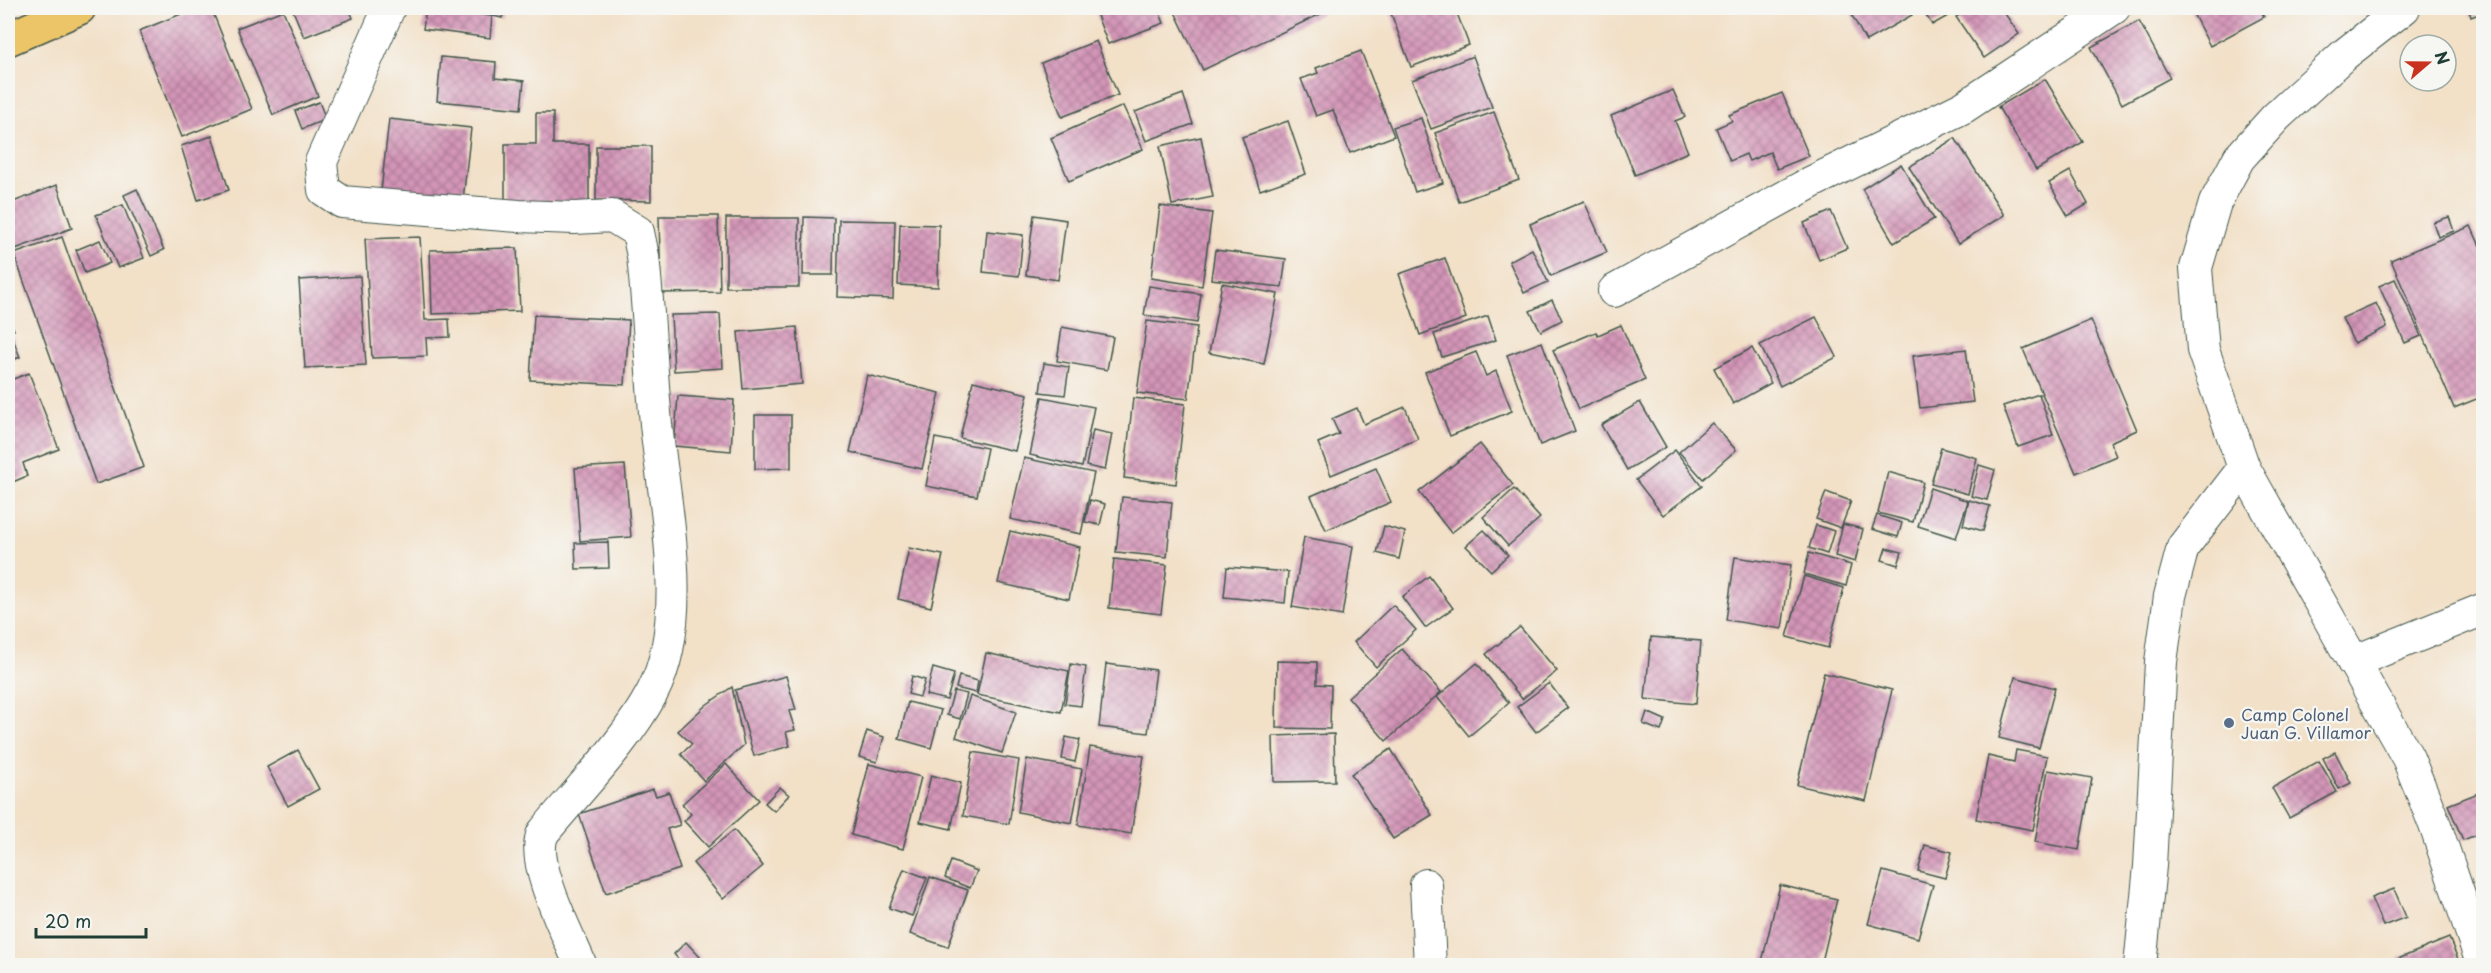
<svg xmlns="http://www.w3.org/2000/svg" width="2491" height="973" font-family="'Playpen Sans',sans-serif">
<defs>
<pattern id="building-cross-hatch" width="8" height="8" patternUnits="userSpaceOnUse" patternTransform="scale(1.5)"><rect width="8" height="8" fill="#d495b8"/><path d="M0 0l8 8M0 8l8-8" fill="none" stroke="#ab7b96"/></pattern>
</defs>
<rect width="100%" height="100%" fill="#f6f6f2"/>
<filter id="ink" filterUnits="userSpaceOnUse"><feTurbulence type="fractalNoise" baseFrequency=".0167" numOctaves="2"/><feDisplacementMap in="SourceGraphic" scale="12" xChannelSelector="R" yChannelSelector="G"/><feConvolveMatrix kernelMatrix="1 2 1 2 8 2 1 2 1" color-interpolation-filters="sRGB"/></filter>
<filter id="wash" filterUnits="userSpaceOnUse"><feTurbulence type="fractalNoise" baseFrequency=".008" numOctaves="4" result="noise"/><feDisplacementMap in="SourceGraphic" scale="24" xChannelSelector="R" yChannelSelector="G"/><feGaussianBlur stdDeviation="1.35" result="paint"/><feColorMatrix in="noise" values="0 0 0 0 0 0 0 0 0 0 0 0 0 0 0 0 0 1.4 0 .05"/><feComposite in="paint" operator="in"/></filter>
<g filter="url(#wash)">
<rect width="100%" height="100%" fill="#f2e0c7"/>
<g id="blocks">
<g fill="url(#building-cross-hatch)">
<path d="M196 8H211L252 109 182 137 139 31Z"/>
<path d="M292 8H349L353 18 304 37Z"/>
<path d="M426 8 492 16 490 38 423 29Z"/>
<path d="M460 8H504L502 18Z"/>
<path d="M1094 8H1158L1164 23 1108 44Z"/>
<path d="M1173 8H1333L1203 70Z"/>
<path d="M1389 8H1455L1469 45 1411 67Z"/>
<path d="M1848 8H1907L1912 15 1866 41Z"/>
<path d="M1922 8H1962L1932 25Z"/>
<path d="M1970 8H2001L2019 34 1984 58 1956 17Z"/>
<path d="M2190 8H2260L2264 17 2210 46Z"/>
<path d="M2468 8H2484V12L2471 17Z"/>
<path d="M283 10 318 96 273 115 237 28Z"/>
<path d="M2139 21 2170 78 2122 104 2091 47Z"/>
<path d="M1096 41 1118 95 1062 117 1041 63Z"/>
<path d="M1361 51 1394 136 1350 153 1333 110 1316 116 1301 79 1318 73 1316 68Z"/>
<path d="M1473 56 1492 107 1431 129 1412 80Z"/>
<path d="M441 57 496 62 495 78 524 81 521 109 437 101Z"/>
<path d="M2045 79 2083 142 2036 170 1998 107Z"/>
<path d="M1673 90 1685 117 1675 121 1688 152 1635 175 1611 116Z"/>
<path d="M1782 93 1809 156 1777 169 1770 152 1749 161 1746 154 1730 161 1716 128 1732 121 1729 115Z"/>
<path d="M1183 94 1193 124 1146 141 1135 112Z"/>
<path d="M319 102 326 119 302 129 295 111Z"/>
<path d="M1123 106 1143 149 1069 181 1051 138Z"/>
<path d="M1494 112 1519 180 1459 202 1435 133Z"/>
<path d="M536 113H553V144H589V202H505V144H536Z"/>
<path d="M1421 118 1443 183 1415 192 1393 127Z"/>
<path d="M389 119 471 128 463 200 381 191Z"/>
<path d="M1288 121 1306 174 1260 190 1242 137Z"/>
<path d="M212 136 229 190 198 200 181 146Z"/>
<path d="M1201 137 1213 197 1172 205 1160 146Z"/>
<path d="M1955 138 2004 215 1958 244 1909 167Z"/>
<path d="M596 146H651V201L596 200Z"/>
<path d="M1901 164 1934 219 1894 243 1862 189Z"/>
<path d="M2070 171 2088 204 2068 216 2049 183Z"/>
<path d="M57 185 72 228 10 251 8 245V204Z"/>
<path d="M137 189 164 250 151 256 124 195Z"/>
<path d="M1584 201 1607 252 1551 276 1530 224Z"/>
<path d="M123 205 144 258 118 268 96 215Z"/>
<path d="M1160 206 1212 213 1202 286 1151 278Z"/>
<path d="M1831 211 1847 248 1819 260 1804 223Z"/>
<path d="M1034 215 1066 220 1058 280 1026 275Z"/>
<path d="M659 216H718L720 292 661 293Z"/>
<path d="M804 217 834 218 833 275H803Z"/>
<path d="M2449 217 2454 231 2438 237 2433 222Z"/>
<rect x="726" y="218" width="73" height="69"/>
<path d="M839 220 895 221 893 299 837 297Z"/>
<path d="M900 224 939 225 938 287 898 285Z"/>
<path d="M2471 226 2484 255V396L2454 408 2391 260Z"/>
<path d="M987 231 1023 235 1019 276 983 272Z"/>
<path d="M62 237 144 467 96 484 14 254Z"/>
<path d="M420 237 425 320 449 319 450 337 426 338 427 356 372 358 365 239Z"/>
<path d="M100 240 110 263 85 273 76 250Z"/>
<path d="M517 248 520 311 432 314 430 250Z"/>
<path d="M1532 249 1548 282 1524 293 1509 261Z"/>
<path d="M1215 250 1286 259 1282 287 1211 279Z"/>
<path d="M1445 258 1466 318 1420 335 1399 274Z"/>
<path d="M360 276 366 365 305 368 299 280Z"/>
<path d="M2395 279 2421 336 2405 343 2379 286Z"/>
<path d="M1222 283 1278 294 1264 364 1209 353Z"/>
<path d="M1149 286 1201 294 1197 323 1144 315Z"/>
<path d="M1552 300 1562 320 1541 331 1530 311Z"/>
<path d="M2376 303 2387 327 2354 343 2342 318Z"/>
<path d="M720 314 723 368 674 371 671 315Z"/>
<path d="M8 315 14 330 10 331 20 357 8 362Z"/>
<path d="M534 315 629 320 625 385 530 380Z"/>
<path d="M1488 316 1496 340 1442 357 1434 334Z"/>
<path d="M1816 317 1837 357 1780 386 1760 345Z"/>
<path d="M2091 320 2137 430 2110 442 2116 456 2076 473 2023 349Z"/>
<path d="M1147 321 1197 327 1188 399 1137 393Z"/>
<path d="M1621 325 1645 380 1579 409 1553 350 1596 332 1598 335Z"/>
<path d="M797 327 802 384 743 389 738 332Z"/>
<path d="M1062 327 1113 337 1107 370 1057 361Z"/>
<path d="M1542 342 1575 431 1540 445 1507 355Z"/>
<path d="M1752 348 1771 383 1733 404 1714 368Z"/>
<path d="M1966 349 1973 402 1920 408 1913 356Z"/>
<path d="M1476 352 1486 376 1496 371 1512 411 1450 436 1425 372Z"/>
<path d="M1044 363 1069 367 1065 395 1040 392Z"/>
<path d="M29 373 59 449 23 463 27 476 8 484V381Z"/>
<path d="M867 375 940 393 922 469 850 452Z"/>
<path d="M973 381 1028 394 1015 451 960 438Z"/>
<path d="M2039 394 2053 435 2018 447 2003 406Z"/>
<path d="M678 396 734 400 731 451 674 446Z"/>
<path d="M1042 397 1094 407 1082 467 1030 455Z"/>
<path d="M1133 398 1185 404 1176 484 1124 478Z"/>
<path d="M1640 402 1666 447 1627 470 1601 425Z"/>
<path d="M1405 407 1418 439 1331 475 1318 443 1339 434 1332 419 1357 408 1364 424Z"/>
<path d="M755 415H791V468L755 469Z"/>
<path d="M1712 423 1736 450 1703 479 1679 452Z"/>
<path d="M1093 430 1112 434 1105 470 1086 466Z"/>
<path d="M935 438 987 448 977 496 926 486Z"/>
<path d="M1480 444 1513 485 1451 533 1419 492Z"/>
<path d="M1941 448 1977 458 1968 494 1931 484Z"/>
<path d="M1675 450 1702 486 1663 515 1636 480Z"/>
<path d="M1024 458 1094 473 1081 534 1010 519Z"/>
<path d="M625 465 631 537 580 541 575 468Z"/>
<path d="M1979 465 1995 470 1987 500 1971 496Z"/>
<path d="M1376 468 1391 502 1326 530 1311 496Z"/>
<path d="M1888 472 1923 482 1913 522 1878 513Z"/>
<path d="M1930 488 1968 501 1956 538 1918 526Z"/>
<path d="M1514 489 1540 518 1508 546 1483 517Z"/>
<path d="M1826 492 1851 501 1841 528 1816 519Z"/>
<path d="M1122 497 1172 502 1167 557 1116 552Z"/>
<path d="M1090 500 1105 504 1100 525 1085 522Z"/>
<path d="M1969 500 1990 506 1983 531 1963 525Z"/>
<path d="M1877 515 1902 523 1898 537 1872 529Z"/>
<path d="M1843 524 1863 529 1855 562 1835 556Z"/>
<path d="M1816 525 1834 531 1827 554 1809 548Z"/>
<path d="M1384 526 1405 532 1399 559 1377 553Z"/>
<path d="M1484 530 1508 555 1491 571 1466 546Z"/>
<path d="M1010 531 1080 547 1069 599 998 583Z"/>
<path d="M1304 537 1353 546 1342 616 1292 607Z"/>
<path d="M608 542 609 568 576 569 575 543Z"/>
<path d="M909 548 943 555 931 607 898 599Z"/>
<path d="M1886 548 1902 552 1898 565 1882 560Z"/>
<path d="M1809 553 1851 565 1846 586 1804 574Z"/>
<path d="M1735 557 1791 565 1782 629 1726 620Z"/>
<path d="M1114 559 1167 565 1161 614 1109 608Z"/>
<path d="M1227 567 1288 572 1285 603 1224 597Z"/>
<path d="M1429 576 1453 608 1425 628 1402 597Z"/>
<path d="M1804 576 1844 588 1828 648 1787 637Z"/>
<path d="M1393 605 1416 630 1376 667 1354 642Z"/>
<path d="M1520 627 1557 671 1522 699 1486 654Z"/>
<path d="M1651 637 1701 641 1696 704 1645 699Z"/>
<path d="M1402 649 1441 692 1386 741 1348 697Z"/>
<path d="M986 653 1069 671 1061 712 977 695Z"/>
<path d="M1277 661 1317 662V684L1331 685 1330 729 1276 728Z"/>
<path d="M1477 663 1509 703 1469 736 1437 697Z"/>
<path d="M1071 664 1086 667 1081 706 1065 704Z"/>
<path d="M1106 664 1156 670 1148 733 1099 727Z"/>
<path d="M933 668 954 674 947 700 926 695Z"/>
<path d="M1824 673 1892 690 1866 801 1797 785Z"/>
<path d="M786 676 796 710 789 711 795 730 786 732 790 746 754 756 735 690Z"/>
<path d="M912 676 925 680 920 697 908 694Z"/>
<path d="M959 676 978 681 976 693 956 688Z"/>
<path d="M2015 677 2055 688 2039 748 1999 738Z"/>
<path d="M1549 683 1568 708 1536 732 1517 707Z"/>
<path d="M732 687 744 745 704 781 681 754 692 744 678 731 706 705Z"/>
<path d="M954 691 967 694 960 719 947 715Z"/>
<path d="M970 696 1016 712 1002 753 956 737Z"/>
<path d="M908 702 941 710 931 748 899 739Z"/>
<path d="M1647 712 1665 720 1661 731 1643 724Z"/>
<path d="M867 731 884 737 877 762 859 757Z"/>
<path d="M1334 734 1335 781 1274 782 1273 736Z"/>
<path d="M1066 737 1080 740 1075 762 1062 759Z"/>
<path d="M1090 747 1144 756 1131 834 1078 825Z"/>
<path d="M1391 749 1432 815 1393 839 1351 774Z"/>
<path d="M298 750 319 789 288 806 267 767Z"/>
<path d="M2016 750 2047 756 2033 830 1976 819 1988 756 2014 762Z"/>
<path d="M973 752 1019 760 1009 824 963 816Z"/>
<path d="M2335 752 2351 783 2339 789 2323 758Z"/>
<path d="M1027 759 1082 769 1072 823 1018 812Z"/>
<path d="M2319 761 2337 792 2289 818 2272 788Z"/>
<path d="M726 764 759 800 708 847 684 821 691 814 682 804Z"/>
<path d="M869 764 921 777 903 849 851 835Z"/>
<path d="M2048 770 2092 778 2079 850 2035 842Z"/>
<path d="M931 775 961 783 951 829 920 822Z"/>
<path d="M780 787 789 795 774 811 765 803Z"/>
<path d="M653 789 656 796 669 792 680 825 667 829 680 869 606 893 579 814Z"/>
<path d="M2483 791 2484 832 2463 840 2448 805Z"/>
<path d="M734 830 763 866 723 899 693 863Z"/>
<path d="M1925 845 1952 852 1945 878 1918 871Z"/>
<path d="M951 861 977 871 970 888 945 878Z"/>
<path d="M904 869 927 878 912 916 889 908Z"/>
<path d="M1883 871 1933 885 1918 938 1868 924Z"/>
<path d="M930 877 968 890 948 947 910 934Z"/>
<path d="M1780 885 1837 899 1821 966H1761Z"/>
<path d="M2394 889 2406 917 2383 926 2371 898Z"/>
<path d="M2449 938 2461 966H2401L2398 959Z"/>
<path d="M686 942 700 957 691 966H684L674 954Z"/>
<path d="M2072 959 2111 964V966H2071Z"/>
</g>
</g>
</g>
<g filter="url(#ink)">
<use href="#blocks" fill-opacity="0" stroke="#3f554a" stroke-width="1.5"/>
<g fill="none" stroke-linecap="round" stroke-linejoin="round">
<g stroke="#3f554a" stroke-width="34">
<g id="minor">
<path d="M389 8 321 162 324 190 342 202 403 207 519 216 575 218 612 216 638 232 643 256C649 312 651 368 656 424 664 503 691 620 652 693 627 741 578 790 543 833 529 862 569 936 581 966"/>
<path d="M2404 8 2345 54 2276 117 2239 158 2215 203 2196 268 2203 350 2244 468 2408 758 2435 825 2483 966"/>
<path d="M1614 291 1812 182 1964 107 2114 8"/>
<path d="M2353 662 2484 609"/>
<path d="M1426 885 1430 966"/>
<path d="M2140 966 2150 866 2161 662 2170 596 2183 547 2244 468"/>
</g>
</g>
<g stroke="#3f554a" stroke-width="36">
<path id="primary" d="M8 39 79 8"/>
</g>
<use href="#minor" stroke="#fff" stroke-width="32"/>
<use href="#primary" stroke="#edc569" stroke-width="33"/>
</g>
</g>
<circle fill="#5c6f8a" stroke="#f6f6f2" stroke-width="2" cx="2229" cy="723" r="6"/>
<g text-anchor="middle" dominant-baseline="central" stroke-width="4.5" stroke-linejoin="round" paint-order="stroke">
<g font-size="16" fill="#4e5e75" stroke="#f6f6f2" text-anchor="start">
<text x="2241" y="714">Camp Colonel<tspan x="2241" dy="18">Juan G. Villamor</tspan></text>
</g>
</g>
<rect width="2491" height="973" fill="none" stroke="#f6f6f2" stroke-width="30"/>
<g transform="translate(2428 63) rotate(70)"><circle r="28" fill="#f6f6f2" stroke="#a0aca6" stroke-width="1.5"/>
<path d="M0-4.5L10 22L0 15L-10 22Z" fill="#c8321e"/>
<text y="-9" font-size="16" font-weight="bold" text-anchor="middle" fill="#1f3d34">N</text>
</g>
<path d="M36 928v9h110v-9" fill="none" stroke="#1f3d34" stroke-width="3"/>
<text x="45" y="928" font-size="18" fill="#1f3d34" stroke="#f6f6f2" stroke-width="4.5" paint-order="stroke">20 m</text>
</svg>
